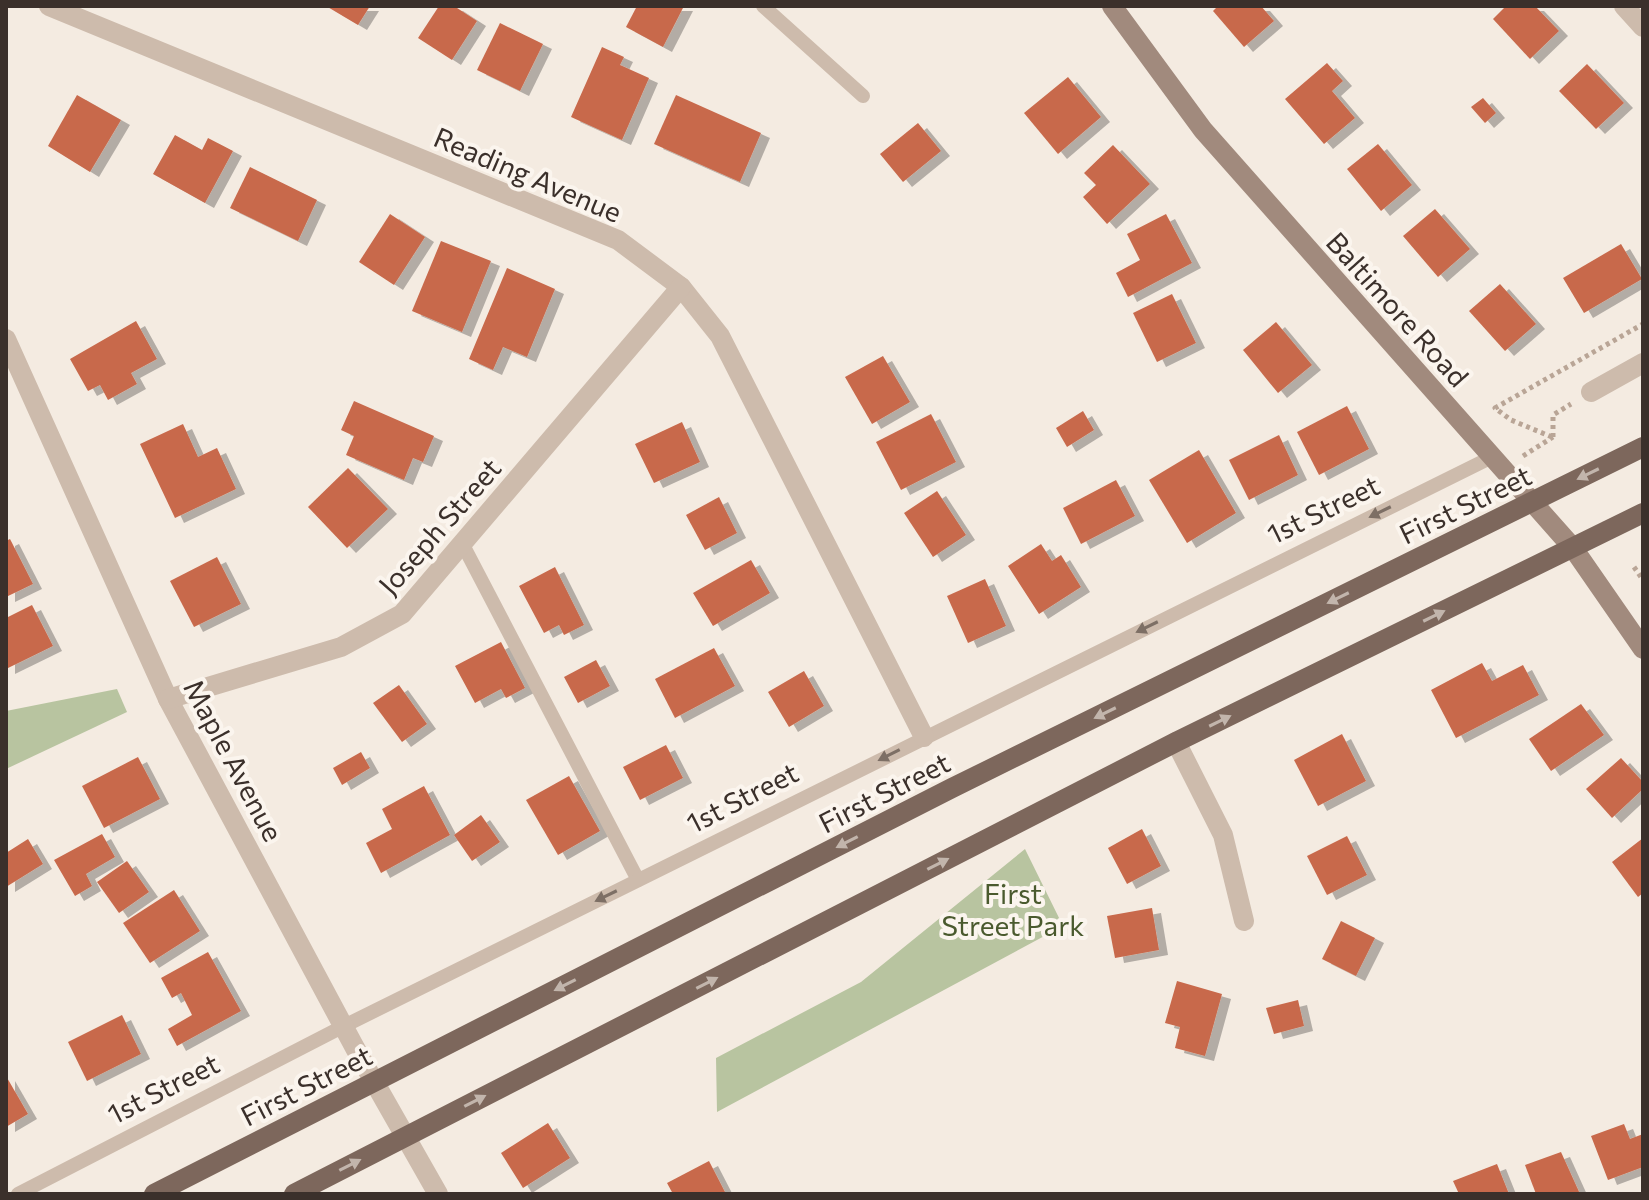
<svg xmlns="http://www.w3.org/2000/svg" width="1649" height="1200" font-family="Commissioner,sans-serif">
<defs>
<filter id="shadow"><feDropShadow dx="9" dy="5" stdDeviation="0" flood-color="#0004"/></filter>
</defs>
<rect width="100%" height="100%" fill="#f4ebe1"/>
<g fill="#b8c4a0">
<path d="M117 689 127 712 6 769V711Z"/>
<path d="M1025 849 1063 926 717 1112 716 1058 861 982Z"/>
</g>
<g fill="#c8694b" filter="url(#shadow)">
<path d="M326 6H370L358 25Z"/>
<path d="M439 6H454L477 21 452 60 418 38Z"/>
<path d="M637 6H684L663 47 626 27Z"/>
<path d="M1218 6H1261L1274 21 1244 47 1213 11Z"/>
<path d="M1506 6H1535L1559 31 1530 59 1493 19Z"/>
<path d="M500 23 543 44 520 91 477 70Z"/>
<path d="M602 47 624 57 620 65 649 78 622 140 571 117Z"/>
<path d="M1327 63 1343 81 1332 91 1355 118 1324 144 1285 99Z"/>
<path d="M1587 64 1624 103 1596 129 1559 91Z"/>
<path d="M1068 77 1101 117 1058 154 1024 113Z"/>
<path d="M77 95 121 120 90 172 48 146Z"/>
<path d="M676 95 761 133 740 182 654 144Z"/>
<path d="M1483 98 1496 113 1485 123 1471 107Z"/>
<path d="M918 123 941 151 903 182 880 154Z"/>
<path d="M175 135 202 150 208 138 233 151 205 203 153 174Z"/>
<path d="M1378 144 1412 185 1381 211 1347 169Z"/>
<path d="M1113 145 1150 184 1107 224 1083 197 1096 185 1084 173Z"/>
<path d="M250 167 317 200 298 241 230 208Z"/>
<path d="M1435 209 1470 249 1438 277 1403 236Z"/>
<path d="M390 214 425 237 394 285 359 262Z"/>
<path d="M1166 214 1192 263 1128 297 1116 273 1140 260 1127 234Z"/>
<path d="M441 241 491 261 462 332 412 311Z"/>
<path d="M1621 244 1642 279 1584 313 1563 278Z"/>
<path d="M507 268 555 289 527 357 503 347 493 370 469 359Z"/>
<path d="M1500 284 1536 324 1505 351 1469 311Z"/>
<path d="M1172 294 1196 343 1157 362 1133 313Z"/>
<path d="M136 321 157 359 131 373 137 384 108 400 100 385 88 391 70 359Z"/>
<path d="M1276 322 1312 365 1278 393 1243 350Z"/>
<path d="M883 356 910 402 872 424 845 377Z"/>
<path d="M354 401 434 436 423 462 413 458 404 480 346 455 354 436 341 430Z"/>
<path d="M1347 406 1369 449 1319 475 1297 432Z"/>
<path d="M1083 411 1094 430 1067 447 1056 428Z"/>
<path d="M931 414 956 462 901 490 876 442Z"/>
<path d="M682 422 700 462 654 483 635 444Z"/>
<path d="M183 424 198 457 217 448 236 489 175 518 140 444Z"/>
<path d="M1279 435 1298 475 1249 500 1229 460Z"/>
<path d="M1199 450 1236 513 1187 543 1149 480Z"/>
<path d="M348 468 388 509 347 548 308 507Z"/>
<path d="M1116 480 1135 516 1081 544 1063 508Z"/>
<path d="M937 491 966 535 933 557 904 513Z"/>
<path d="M719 497 737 533 705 550 686 515Z"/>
<path d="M10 539 33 584 6 597V541Z"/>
<path d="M1041 544 1052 561 1061 555 1081 587 1039 614 1008 566Z"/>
<path d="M217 557 241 604 194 627 170 581Z"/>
<path d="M751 560 770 593 713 626 693 593Z"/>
<path d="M555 567 584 625 564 635 559 625 544 633 519 586Z"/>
<path d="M985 579 1006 626 968 643 947 596Z"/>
<path d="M32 605 53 646 6 669V618Z"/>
<path d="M501 642 525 688 506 698 501 689 475 703 455 666Z"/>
<path d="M714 648 735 686 675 718 655 679Z"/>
<path d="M596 660 610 686 578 703 564 677Z"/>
<path d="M1482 663 1492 681 1523 665 1539 695 1456 738 1431 690Z"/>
<path d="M804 671 824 706 789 727 768 692Z"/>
<path d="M399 685 427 724 402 742 373 703Z"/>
<path d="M1581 704 1604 735 1551 771 1529 739Z"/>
<path d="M1342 734 1366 781 1318 806 1294 760Z"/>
<path d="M666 745 683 778 640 800 623 767Z"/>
<path d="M361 752 370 768 342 785 333 768Z"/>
<path d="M138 757 160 799 104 828 82 786Z"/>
<path d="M1621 758 1643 782V789L1612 818 1586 789Z"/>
<path d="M569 776 600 831 558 855 526 800Z"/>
<path d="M424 786 450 835 381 873 366 843 392 829 382 809Z"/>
<path d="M481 815 500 842 472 861 454 835Z"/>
<path d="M1142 829 1161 866 1127 884 1108 848Z"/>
<path d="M102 834 115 857 86 874 92 886 75 896 54 860Z"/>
<path d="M1347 836 1367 875 1327 895 1307 856Z"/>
<path d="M1643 838V893L1638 897 1612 862Z"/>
<path d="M28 839 43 864 6 887V853Z"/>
<path d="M127 861 149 892 119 913 97 882Z"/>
<path d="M174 890 200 931 150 963 123 923Z"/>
<path d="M1152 908 1159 950 1115 958 1107 916Z"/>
<path d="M1341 921 1375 938 1356 976 1322 959Z"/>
<path d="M208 952 241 1011 177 1046 168 1029 192 1015 181 993 172 998 161 978Z"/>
<path d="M1177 981 1222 994 1205 1056 1175 1048 1180 1027 1165 1023Z"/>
<path d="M1298 1000 1304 1026 1274 1034 1266 1008Z"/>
<path d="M122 1015 141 1054 87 1081 68 1042Z"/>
<path d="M6 1076 28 1114 6 1127Z"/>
<path d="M548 1123 570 1158 523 1188 501 1153Z"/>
<path d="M1624 1124 1630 1139 1643 1134V1167L1608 1180 1591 1136Z"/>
<path d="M1561 1152 1580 1194H1536L1525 1165Z"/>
<path d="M709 1161 726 1194H673L667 1183Z"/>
<path d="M1497 1164 1509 1194H1459L1453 1181Z"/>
</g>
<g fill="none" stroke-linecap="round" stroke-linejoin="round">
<g stroke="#b9a596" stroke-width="5" stroke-dasharray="4 4" stroke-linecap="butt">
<path d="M1552 437 1511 420 1495 408 1643 324"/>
<path d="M1553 437V415L1571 404"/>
<path d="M1523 456 1553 437"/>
<path d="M1634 567 1643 580"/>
</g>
<g stroke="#cdbbac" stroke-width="14">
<path d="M763 6 863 96"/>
<path d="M462 543 638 880"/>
<path d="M18 1194 344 1026 1494 456"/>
</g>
<g stroke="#cdbbac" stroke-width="20">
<path d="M49 6 618 240 681 287 720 336 924 737"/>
<path d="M1624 6 1643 27"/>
<path d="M6 339 168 699 355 1048 438 1194"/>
<path d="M1591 392 1643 363"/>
<path d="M168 699 341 647 402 614 681 287"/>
<path d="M1176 742 1223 835 1244 921"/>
</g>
<path stroke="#a18a7d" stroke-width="20" d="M1112 6 1203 130 1573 548 1643 649"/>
<g stroke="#7d675c" stroke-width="20">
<path d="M154 1194 952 788 1643 447"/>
<path d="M294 1194 1176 742 1643 513"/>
</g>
</g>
<defs><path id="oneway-solid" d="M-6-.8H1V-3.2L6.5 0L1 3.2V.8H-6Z" transform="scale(2)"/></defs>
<g fill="#c2b5ac">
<use href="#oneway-solid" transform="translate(1588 474) rotate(154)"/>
<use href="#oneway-solid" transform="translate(1338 598) rotate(154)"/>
<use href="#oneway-solid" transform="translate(1434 616) rotate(-26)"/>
<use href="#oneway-solid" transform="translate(1105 713) rotate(154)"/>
<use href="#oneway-solid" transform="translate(1220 721) rotate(-26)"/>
<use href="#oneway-solid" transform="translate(847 842) rotate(153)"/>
<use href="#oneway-solid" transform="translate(938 864) rotate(-27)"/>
<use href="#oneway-solid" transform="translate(707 983) rotate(-27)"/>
<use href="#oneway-solid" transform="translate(565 985) rotate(153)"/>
<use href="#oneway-solid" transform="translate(475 1101) rotate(-27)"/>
<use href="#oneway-solid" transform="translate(350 1165) rotate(-27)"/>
</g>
<g fill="#7d6f65">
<use href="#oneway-solid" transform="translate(1380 512) rotate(154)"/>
<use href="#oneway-solid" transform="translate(1147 627) rotate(154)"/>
<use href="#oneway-solid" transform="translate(889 755) rotate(153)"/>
<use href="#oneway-solid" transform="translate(606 896) rotate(154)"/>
</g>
<g text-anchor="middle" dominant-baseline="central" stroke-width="8" stroke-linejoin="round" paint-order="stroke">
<g font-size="28" fill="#3b302b" stroke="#fbf5ee">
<text transform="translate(528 174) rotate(23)">Reading Avenue</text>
<text transform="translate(1398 309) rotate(48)">Baltimore Road</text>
<text transform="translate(1465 504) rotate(-26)">First Street</text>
<text transform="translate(1323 509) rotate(-26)">1st Street</text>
<text transform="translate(439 526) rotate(-49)">Joseph Street</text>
<text transform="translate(234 760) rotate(62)">Maple Avenue</text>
<text transform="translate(884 792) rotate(-27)">First Street</text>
<text transform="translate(742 797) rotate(-27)">1st Street</text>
<text transform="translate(306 1085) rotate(-27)">First Street</text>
<text transform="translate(163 1088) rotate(-27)">1st Street</text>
</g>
<g font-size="28" fill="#4a5a2e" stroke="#fbf5ee">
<text x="1013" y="893">First<tspan x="1013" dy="32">Street Park</tspan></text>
</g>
</g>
<rect width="1649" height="1200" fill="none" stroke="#3b302b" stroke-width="16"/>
</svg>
